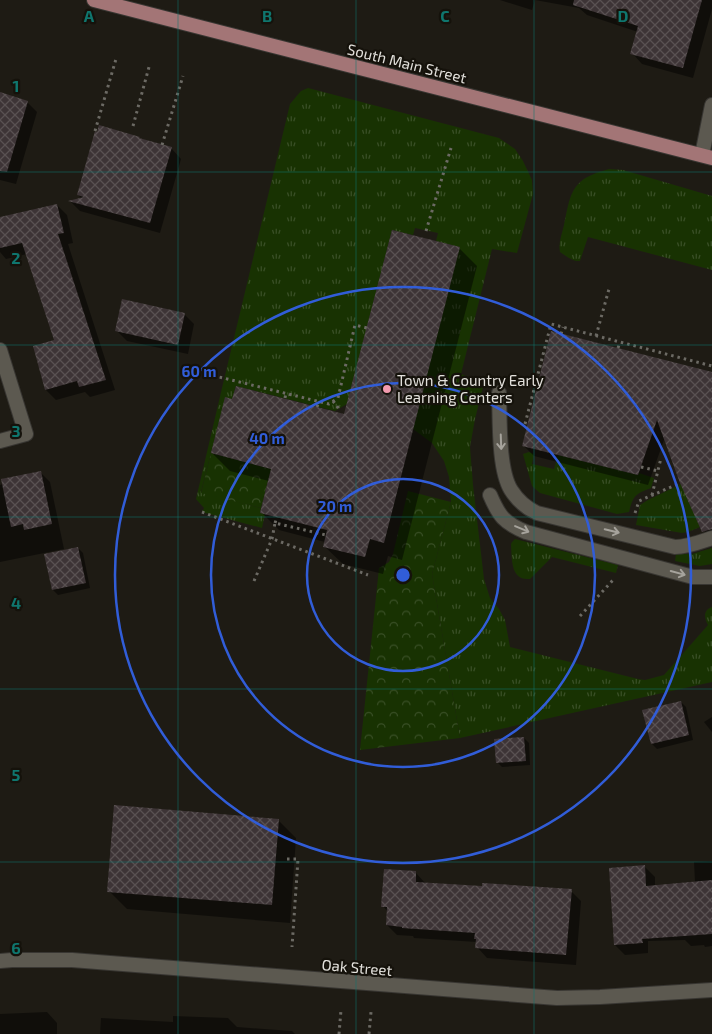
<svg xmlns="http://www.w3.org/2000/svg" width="712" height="1034" font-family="'Exo 2',sans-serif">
<defs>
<pattern id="grass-tufts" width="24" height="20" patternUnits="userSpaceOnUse" patternTransform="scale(1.25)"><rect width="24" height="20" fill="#183202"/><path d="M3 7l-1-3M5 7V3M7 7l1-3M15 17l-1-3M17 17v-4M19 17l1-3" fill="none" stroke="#394f26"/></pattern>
<pattern id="park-crowns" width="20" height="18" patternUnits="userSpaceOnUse" patternTransform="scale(1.25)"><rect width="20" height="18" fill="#183202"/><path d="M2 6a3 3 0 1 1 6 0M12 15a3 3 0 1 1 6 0" fill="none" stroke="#394f26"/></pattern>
<pattern id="building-cross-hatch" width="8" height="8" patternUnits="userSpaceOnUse" patternTransform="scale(1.25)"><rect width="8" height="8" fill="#3d3436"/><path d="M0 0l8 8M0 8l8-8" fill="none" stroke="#595152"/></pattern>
</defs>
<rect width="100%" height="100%" fill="#1e1b14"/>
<g fill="url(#grass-tufts)">
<path d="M308 88 499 138 515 149 523 161 532 180 533 194 517 253 492 249 461 374 484 383 475 419 470 447 473 485 484 579 490 598 499 609 505 620 510 647 638 679 645 680 664 675 708 625C704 618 703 610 712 607V682L460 738 432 574 451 502 449 477 444 461 432 443 413 429 459 247 436 241 438 233 415 228 413 235 392 230 347 404 335 411 236 386 232 399 225 398 201 492 261 508 260 512 265 514 262 528 202 512 204 508 196 499 222 388 290 104 301 91Z"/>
<path d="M609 169 623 170 712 196V270L588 237 580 261C573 262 566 256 560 252 558 243 562 234 564 225 571 190 572 179 609 169Z"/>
<path d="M529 452 534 454 532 464 554 469 558 455 638 475 639 473 654 478 651 488C635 494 633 496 629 512L617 514 540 493 532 486 523 454Z"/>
<path d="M681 484 700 527 688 532 682 533 636 525 640 505 648 500Z"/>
<path d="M515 539 618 565 616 573 552 557 530 579C510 581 512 558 511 544L512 542Z"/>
<path d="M712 548V564L700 566 675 561 676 554H692Z"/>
</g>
<g fill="url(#park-crowns)">
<path d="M211 453 271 469 261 508 201 493Z"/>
<path d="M408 491 451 502 432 574 460 738 360 750 379 568 389 562 393 554Z"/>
</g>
<g fill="#0007">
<path d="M500 0H535L532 10Z"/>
<path d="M535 0H712V9L693 78 642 64 632 53 638 32 587 15 579 8Z"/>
<path d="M0 94 27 102 37 112 16 184 0 180Z"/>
<path d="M139 138 142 140 171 148 181 159 160 233 80 211 71 202 82 199 78 195Z"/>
<path d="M57 205 67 215 73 243 68 244 115 390 90 397 85 392 56 400 46 390 34 347 56 341 27 254 6 259 0 252V218Z"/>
<path d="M459 248 477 266 402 560 388 556 383 574 343 564 324 546 325 542 279 530 261 512 269 481 230 471 212 453 345 415Z"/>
<path d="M184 314 194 324 188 354 127 341 116 330Z"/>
<path d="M712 373 711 537 701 527 665 437 648 485 534 456 524 446Z"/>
<path d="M40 472 50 482 64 549 0 562V485Z"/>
<path d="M78 548 83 553 90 588 58 595 53 590Z"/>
<path d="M681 702 686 707 693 740 657 749 652 744Z"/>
<path d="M712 717V732L704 722Z"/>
<path d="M524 738 529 743 530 765 502 767 497 762Z"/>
<path d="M278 820 296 838 290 923 127 909 109 891Z"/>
<path d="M712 861V946L705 947 704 945 691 946 685 940 648 941V953L625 955 615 945 644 866 655 877V887L695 882 694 862Z"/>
<path d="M416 873 426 884 571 891 581 901 576 965 487 958 477 947V942L414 938 413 936 397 935 387 925 388 912 383 906Z"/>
<path d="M47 1012 57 1023V1034H0V1014Z"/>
<path d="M173 1016 228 1018 237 1027 292 1031 295 1034H100L101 1018 173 1022Z"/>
</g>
<g fill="url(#building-cross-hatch)">
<path d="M574 0H702L683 68 630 54 638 26 573 5Z"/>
<path d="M0 92 28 101 7 172 0 171Z"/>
<path d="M99 125 140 137 139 138 172 147 150 223 68 201 84 197 77 195 95 131 97 132Z"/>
<path d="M57 204 64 233 58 234 106 380 79 387 77 381 45 390 33 346 54 340 22 243 0 248V217Z"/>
<path d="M392 230 460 247 384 543 370 539 365 557 323 547 327 530 260 513 271 469 211 453 225 397 232 399 236 386 344 414Z"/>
<path d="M122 299 185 313 178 345 115 331Z"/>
<path d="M551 331 712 372V529L702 532 680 483 657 420 638 475 522 446Z"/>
<path d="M41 471 52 524 24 530 23 524 11 527 1 479Z"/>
<path d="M78 547 86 583 52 590 44 554Z"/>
<path d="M681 701 689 735 651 744 642 710Z"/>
<path d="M524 737 526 761 496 763 494 739Z"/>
<path d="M114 805 279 819 272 905 107 892Z"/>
<path d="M645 865 646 886 712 880V934L642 939 643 943 614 945 609 868Z"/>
<path d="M384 869 416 871V882L482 886V883L572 889 566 955 475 948 476 939H474L475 933 402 928V927L386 925 387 907H381Z"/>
</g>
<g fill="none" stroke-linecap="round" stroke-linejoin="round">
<g stroke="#383632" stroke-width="16">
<g id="service">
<path d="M499 393C500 418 498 469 511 490 518 501 526 508 537 513L675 547C688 547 700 542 712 538"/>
<path d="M490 495C499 516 504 523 526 532L693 577H712"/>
</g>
</g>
<g stroke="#383632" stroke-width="16">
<g id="minor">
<path d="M702 155 712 105"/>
<path d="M0 350 26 434 0 441"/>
<path d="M0 961 12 960H72L557 998 600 997 712 990"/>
</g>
</g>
<g stroke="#383632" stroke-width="16">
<path id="primary" d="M94 0 712 158"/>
</g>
<g stroke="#6c6a64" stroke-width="3" stroke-dasharray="2.5 4" stroke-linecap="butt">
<path d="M133 126 149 67"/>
<path d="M95 131 116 59"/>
<path d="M162 145 183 76"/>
<path d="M426 231 451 148"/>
<path d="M561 334 563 327"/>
<path d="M596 336 609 289"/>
<path d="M618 348 620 342"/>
<path d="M207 374 329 404 338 398 355 325 367 328"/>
<path d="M285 398 286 393"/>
<path d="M333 401 339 409"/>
<path d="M317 407 319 401"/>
<path d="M525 424 551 324 712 366"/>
<path d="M641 467 658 471"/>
<path d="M652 495 661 458"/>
<path d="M202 512 368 575"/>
<path d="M635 513 639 501 680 483"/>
<path d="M275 523 277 517"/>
<path d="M254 581 272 539 275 523 326 535"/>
<path d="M580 616 613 580"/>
<path d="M287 859H298L292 947"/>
<path d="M339 1034 341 1010"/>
<path d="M369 1034 371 1012"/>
</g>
<use href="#service" stroke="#5c5950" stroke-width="14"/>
<use href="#minor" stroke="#5c5950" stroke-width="14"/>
<use href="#primary" stroke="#a37576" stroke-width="14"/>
</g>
<defs><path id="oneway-shaft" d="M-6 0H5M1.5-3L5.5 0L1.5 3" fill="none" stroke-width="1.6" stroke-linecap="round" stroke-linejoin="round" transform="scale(1.25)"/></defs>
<g stroke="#a6a39c">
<use href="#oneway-shaft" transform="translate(501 442) rotate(88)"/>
<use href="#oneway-shaft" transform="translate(522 529) rotate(23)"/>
<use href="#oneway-shaft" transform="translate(612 531) rotate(14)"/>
<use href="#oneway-shaft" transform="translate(678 573) rotate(15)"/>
</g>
<path fill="none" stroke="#0f766e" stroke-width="1" stroke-opacity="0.55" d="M178 0V1034M356 0V1034M534 0V1034M0 172H712M0 345H712M0 517H712M0 689H712M0 862H712"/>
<g fill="none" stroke="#315dd8" stroke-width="2.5">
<circle cx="403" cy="575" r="96"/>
<circle cx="403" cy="575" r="192"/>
<circle cx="403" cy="575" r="288"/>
</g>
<circle fill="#f29aaf" stroke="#15120b" stroke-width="2" cx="387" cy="389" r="5"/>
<g text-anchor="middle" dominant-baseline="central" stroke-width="4.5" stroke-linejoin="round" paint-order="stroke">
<g font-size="15" fill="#e2e0db" stroke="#15120b">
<text transform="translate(407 63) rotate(14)">South Main Street</text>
<text transform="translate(357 967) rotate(5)">Oak Street</text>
</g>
<g font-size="15" fill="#e2e0db" stroke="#15120b" text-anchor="start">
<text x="397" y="380">Town &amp; Country Early<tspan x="397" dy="17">Learning Centers</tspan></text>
</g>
</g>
<g font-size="16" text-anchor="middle" font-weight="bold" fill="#0f766e" stroke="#15120b" stroke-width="4.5" stroke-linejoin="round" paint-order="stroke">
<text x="89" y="22">A</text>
<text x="267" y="22">B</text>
<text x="445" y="22">C</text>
<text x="623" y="22">D</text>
<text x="16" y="92">1</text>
<text x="16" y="264">2</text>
<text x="16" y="437">3</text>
<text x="16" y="609">4</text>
<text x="16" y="781">5</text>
<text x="16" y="954">6</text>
</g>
<circle cx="403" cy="575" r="8" fill="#315dd8" stroke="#15120b" stroke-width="2.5"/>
<g font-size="15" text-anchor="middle" font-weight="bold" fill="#315dd8" stroke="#15120b" stroke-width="4.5" stroke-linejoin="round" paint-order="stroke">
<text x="199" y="377">60 m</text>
<text x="267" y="444">40 m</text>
<text x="335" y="512">20 m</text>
</g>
</svg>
